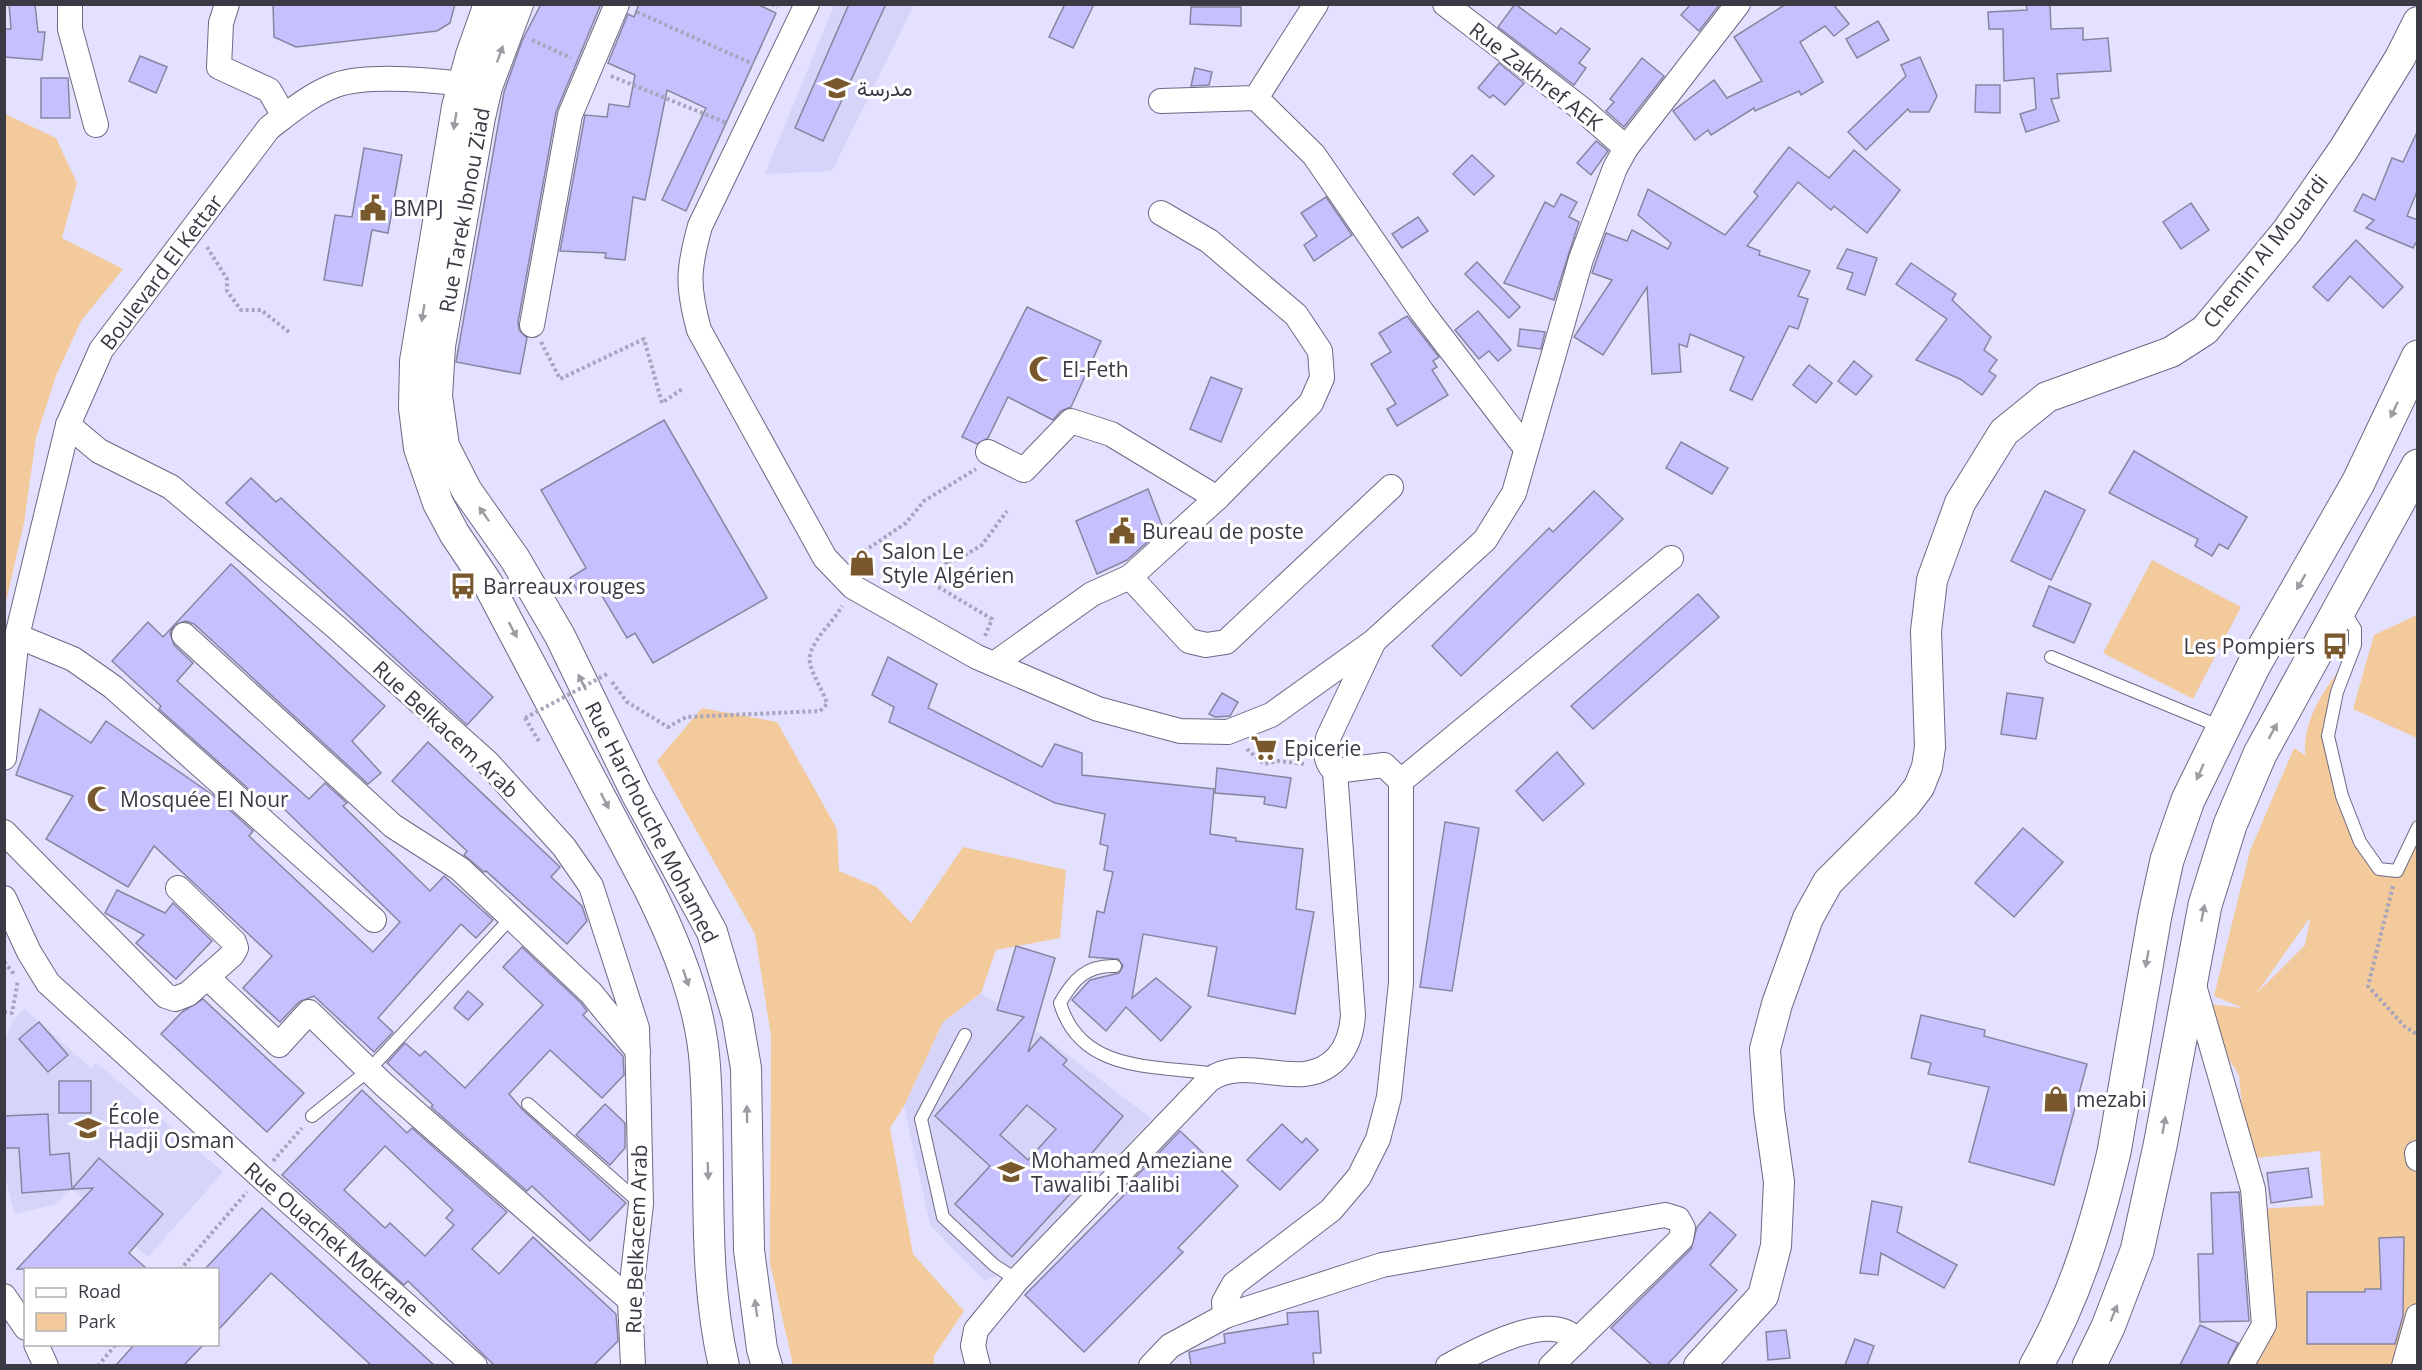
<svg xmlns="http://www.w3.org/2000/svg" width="2422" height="1370" font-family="'Open Sans',Vazirmatn,sans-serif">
<rect width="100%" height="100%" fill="#e3e1ff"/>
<g fill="#d7d4f9">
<path d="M834 5H914L832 171 765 174Z"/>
<path d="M981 993 1022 1020 1151 1118 1055 1227 1005 1272 985 1281 930 1225 904 1106 943 1022Z"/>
<path d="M24 1009 92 1069 96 1062 223 1172 148 1257 72 1189 56 1204 15 1214 5 1176 6 1039 12 1021Z"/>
</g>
<g fill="#f3ca9b" fill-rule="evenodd">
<path d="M5 114 56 138 77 183 62 238 123 269 81 321 56 376 36 438 24 523 5 606Z"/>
<path d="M2152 560 2241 607 2193 699 2103 653Z"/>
<path d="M2417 615V738L2353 709 2374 635Z"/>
<path d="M2348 658C2338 703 2321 769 2344 812 2356 834 2376 855 2391 875L2417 829V1365H2237L2262 1310V1209L2324 1205 2320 1151 2247 1159 2239 1075 2207 1025 2208 1004 2243 1008 2214 996 2250 851 2294 748 2305 755C2303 717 2326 687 2348 658ZM2310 919 2305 945 2256 994 2309 919Z"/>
<path d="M702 708 777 722 837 829 839 871 877 887 911 923 963 847 1066 870 1060 938 996 950 981 993 943 1022 904 1106 890 1128 913 1254 964 1311 934 1356V1365H793L770 1263 771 1036 755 934 657 761Z"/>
</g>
<g fill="#c6c0fe" stroke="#8785a0" stroke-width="1.5" fill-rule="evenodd">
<path d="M9 4H35L38 32H45L42 60 4 57V29H11Z"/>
<path d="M273 4H455L450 23 437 31 296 47 274 37Z"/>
<path d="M541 4H601L556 112 518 322 519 330 527 338 520 374 456 362 504 92 522 41Z"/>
<path d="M639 4H757L776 13 686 211 662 200 706 108 667 90 645 200 633 197 625 260 605 258 606 253 560 251 585 115 607 117 609 104 629 107 635 75 608 63 628 14 634 17Z"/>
<path d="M849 4H886L823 141 795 128Z"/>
<path d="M1065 4H1094L1073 48 1049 37Z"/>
<path d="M1515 4 1556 34 1561 28 1590 49 1579 63 1586 68 1574 85 1498 27Z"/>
<path d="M1691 4H1720L1699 31 1681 15Z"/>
<path d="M1786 4H1833L1849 24 1834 36 1825 26 1800 42 1823 82 1801 95 1799 91 1755 111 1754 108 1711 135 1708 130 1695 140 1673 111 1714 80 1727 98 1762 81 1734 37Z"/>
<path d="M2026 4H2050L2051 29 2083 28V40L2108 38 2111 71 2057 74 2059 98 2051 99 2059 121 2026 132 2020 114 2036 109 2034 78 2004 81 2003 29H1989L1988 12 2027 10Z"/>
<path d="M1191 7H1241V26L1190 24Z"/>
<path d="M1878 21 1889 40 1857 58 1846 39Z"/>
<path d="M140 56 167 67 156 93 129 81Z"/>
<path d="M1920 57 1937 96 1929 112H1910L1908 109 1866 150 1848 132 1906 76 1901 65Z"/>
<path d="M1642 58 1664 76 1624 127 1606 111 1614 102 1610 99Z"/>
<path d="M1499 63 1524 83 1505 105 1493 95 1490 98 1478 88Z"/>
<path d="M1195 68 1212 72 1209 85 1191 86Z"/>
<path d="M41 78H68L70 118H41Z"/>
<path d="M1976 85H2000V113L1975 112Z"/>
<path d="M2418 130V189L2407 216 2418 220V239L2413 248 2366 228 2374 220 2354 211 2363 194 2375 200 2392 158 2403 162Z"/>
<path d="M1596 141 1608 151 1591 175 1577 163Z"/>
<path d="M1789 147 1829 178 1854 150 1900 190 1867 233 1834 206 1831 210 1798 182 1747 246 1760 251 1759 255 1810 271 1798 296 1808 299 1798 329 1789 326 1752 400 1730 390 1744 357 1690 334 1687 347 1679 344 1681 372 1652 374 1647 287 1603 355 1574 337 1612 280 1592 273 1606 233 1627 241 1632 230 1668 249 1671 243 1638 215 1648 189 1725 235 1758 196 1754 192Z"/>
<path d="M364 148 402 155 388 233 372 230 362 286 324 280 335 215 352 217Z"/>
<path d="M1472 155 1494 176 1474 195 1453 174Z"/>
<path d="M1561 194 1577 202 1569 217 1579 222 1554 300 1504 283 1545 202 1554 207Z"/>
<path d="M1326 197 1352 235 1314 261 1304 245 1317 236 1301 213Z"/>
<path d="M2191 203 2209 230 2181 249 2163 222Z"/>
<path d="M1418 217 1428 231 1402 248 1392 234Z"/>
<path d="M2356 240 2403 287 2383 308 2350 276 2328 301 2313 287Z"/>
<path d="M1847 249 1877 258 1865 295 1847 289 1853 273 1837 268Z"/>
<path d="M1477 262 1520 307 1509 318 1465 274Z"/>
<path d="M1911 263 1956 294 1952 300 1991 337 1984 350 1997 360 1989 371 1996 376 1982 395 1960 379 1916 360 1947 319 1896 284Z"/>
<path d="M1027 307 1101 341 1071 407 1061 411 1053 420 1008 397 988 438 977 444 962 437Z"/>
<path d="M1478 311 1511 350 1498 361 1489 351 1479 359 1455 330Z"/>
<path d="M1407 316 1439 357 1433 361 1437 367 1432 370 1448 395 1397 426 1387 409 1396 404 1371 364 1391 352 1379 333Z"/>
<path d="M1520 329 1545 332 1541 349 1518 346Z"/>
<path d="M1854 361 1872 376 1856 395 1838 381Z"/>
<path d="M1809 365 1832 383 1816 403 1793 385Z"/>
<path d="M1211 377 1242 389 1221 442 1190 429Z"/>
<path d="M664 420 767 598 653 663 635 633 627 638 595 584 579 593 570 578 586 568 541 490Z"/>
<path d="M1681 442 1728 468 1712 494 1666 468Z"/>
<path d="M2134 451 2247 517 2228 549 2219 544 2212 556 2195 546 2198 539 2109 493Z"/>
<path d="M251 478 276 502 281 498 493 697 467 725 226 503Z"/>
<path d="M1148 489 1163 528 1127 560 1097 574 1076 521Z"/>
<path d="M1594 491 1623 519 1461 676 1432 646 1549 528 1553 532Z"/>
<path d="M2045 491 2085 510 2051 580 2011 561Z"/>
<path d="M231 564 385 706 352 741 381 773 368 784 194 624 186 621 174 625 170 633 174 645 193 663 177 681 309 799 325 783 347 803 343 806 430 891 444 876 493 920 476 938 461 924 378 1018 393 1032 374 1052 314 996 299 1002 280 1022 243 988 272 956 154 846 128 887 46 839 73 796 16 775 40 709 91 743 106 721 214 796 253 831 249 836 373 952 400 922 278 803 272 810 159 709 161 706 112 661 148 622 163 637Z"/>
<path d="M2049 586 2091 604 2074 643 2033 626Z"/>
<path d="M1698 594 1719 617 1593 729 1571 706Z"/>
<path d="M888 657 937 684 928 708 1042 767 1055 744 1082 753V775L1214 789 1210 834 1236 838V841L1303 849 1296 909 1314 912 1295 1014 1208 996 1217 947 1143 934 1132 998 1156 978 1191 1007 1161 1041 1126 1007 1106 1031 1072 1000 1090 980 1119 973 1123 966 1118 959 1089 957 1097 911 1104 913 1113 872 1104 870 1108 846 1100 844 1105 814 1055 803 889 722 894 707 872 695Z"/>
<path d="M1222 693 1238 702 1230 716 1215 717 1209 714Z"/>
<path d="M2007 693 2043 698 2036 739 2001 734Z"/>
<path d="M428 742 560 867 551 877 582 906 587 921 567 944 486 871 484 872 464 855 467 851 392 781Z"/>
<path d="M1557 752 1584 784 1543 821 1516 791Z"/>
<path d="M1217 768 1291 778 1286 808 1264 804 1265 797 1215 793Z"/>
<path d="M1445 822 1479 828 1452 991 1420 987Z"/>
<path d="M2023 828 2063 862 2014 917 1975 883Z"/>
<path d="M117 890 165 913 173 903 212 941 176 979 136 943 144 935 105 913Z"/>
<path d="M1016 946 1055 958 1028 1052 1041 1037 1067 1060 1063 1065 1123 1116 1082 1165 1090 1172 1012 1257 955 1204 990 1166 935 1116 1024 1017 997 1010ZM1027 1105 1056 1129 1028 1160 1000 1135Z"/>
<path d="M522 947 581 1003 587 1011 583 1015 623 1056 624 1075 602 1098 550 1050 509 1094 523 1110 626 1203 590 1241 532 1186 527 1191 431 1107 433 1105 387 1063 405 1043 420 1056 425 1051 465 1088 543 1005 503 967Z"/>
<path d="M468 991 483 1004 468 1020 454 1008Z"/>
<path d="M203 999 304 1093 267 1132 161 1034 182 1012Z"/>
<path d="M1921 1015 1985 1030 1984 1036 2087 1064 2054 1185 1969 1162 1989 1087 1928 1074 1931 1063 1911 1058Z"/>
<path d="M39 1022 68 1055 48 1072 19 1039Z"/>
<rect x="59" y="1081" width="32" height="32"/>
<path d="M362 1090 407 1133 412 1128 507 1212 472 1249 499 1274 533 1237 616 1314 618 1341 594 1365H494L408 1281 404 1285 282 1175ZM385 1146 453 1210 446 1218 454 1225 425 1256 390 1223 385 1228 344 1190Z"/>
<path d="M605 1104 625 1123V1148L610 1165 576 1135Z"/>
<path d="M48 1114 50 1155 69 1153 72 1189 22 1193 19 1148H4V1116Z"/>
<path d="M1282 1124 1302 1143 1306 1138 1318 1150 1280 1190 1247 1160Z"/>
<path d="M1180 1131 1238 1186 1178 1248 1183 1252 1084 1352 1025 1295 1129 1190 1126 1187Z"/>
<path d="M99 1158 163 1214 129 1253 147 1269H17L93 1188 72 1189Z"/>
<path d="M2308 1168 2312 1197 2271 1203 2267 1173Z"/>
<path d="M2239 1192 2249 1321 2200 1322 2198 1254H2213L2211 1193Z"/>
<path d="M1872 1201 1902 1207 1897 1232 1957 1265 1944 1288 1881 1253 1878 1275 1860 1273Z"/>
<path d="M262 1208 434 1365H371L271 1273 218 1330V1269H205Z"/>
<path d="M1710 1212 1736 1235 1710 1265 1737 1290 1667 1365H1652L1611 1328 1691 1249 1697 1227Z"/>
<path d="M2404 1237 2403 1316 2395 1344H2307V1292H2365V1289H2381L2379 1238Z"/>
<path d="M1318 1311 1321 1353H1313L1314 1365H1191L1189 1352 1225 1343 1224 1334 1288 1324 1287 1313Z"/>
<path d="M2200 1325 2238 1343 2227 1365H2180Z"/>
<path d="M1786 1330 1790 1358 1768 1360 1766 1332Z"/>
<path d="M1855 1339 1874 1346 1867 1365H1845Z"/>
<path d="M135 1344H204L184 1365H116Z"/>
</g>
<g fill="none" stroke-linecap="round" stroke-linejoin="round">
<g stroke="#6c6984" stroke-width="14">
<g id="service">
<path d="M2344 611 2355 629V645L2337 692 2328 736 2342 796 2360 842 2379 869 2397 871 2418 827"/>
<path d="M2051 657 2221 727"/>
<path d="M1115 966C1086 965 1073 980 1060 1003 1081 1074 1156 1065 1216 1074"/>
<path d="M965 1035 921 1119 943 1217 994 1265 1017 1280"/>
<path d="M528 1104 640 1203"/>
<path d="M312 1116 369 1070 511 918"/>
</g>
</g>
<g stroke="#6c6984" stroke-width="26">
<g id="minor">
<path d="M70 4V29L96 125"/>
<path d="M227 4 221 23 219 67 269 90 284 116"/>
<path d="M807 4 700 226C688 269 687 286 699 330L825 558 853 587 977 657 1098 709 1180 731 1228 732 1271 715 1373 642 1485 540 1514 493 1581 259 1615 168 1626 148 1738 4"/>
<path d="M1445 4 1583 110 1626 148"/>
<path d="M1256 98 1316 4"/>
<path d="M1161 101 1256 98 1314 155 1422 312 1525 447"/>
<path d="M1161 213 1209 241 1296 315 1320 351 1322 378 1311 403 1217 498"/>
<path d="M532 325 570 115 617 4"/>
<path d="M68 425 99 451 171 487 336 627 488 763 564 847 591 886 637 1028 641 1204 630 1300 633 1366"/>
<path d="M988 452 1024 470 1071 421 1111 434 1217 498 1130 577"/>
<path d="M184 635 393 826 460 869 591 993 638 1051"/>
<path d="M17 636 73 659 113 687 374 920"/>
<path d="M994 664 1092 594 1130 577 1189 641 1206 645 1226 642 1391 487"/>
<path d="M4 758 17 636 68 425 101 350 269 128C290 112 311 94 336 85 368 73 444 81 479 86"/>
<path d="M1401 781 1671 558"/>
<path d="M4 832 166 996 175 999 188 994 207 977"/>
<path d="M178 888 234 942 236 948 232 955 207 977 279 1045 309 1012 384 1085 630 1300"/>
<path d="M4 898 29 952 48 983 260 1176 475 1366"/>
<path d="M2193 982 2253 1189 2264 1325 2241 1366"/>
<path d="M2417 1153 2418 1159"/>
<path d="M4 1296 26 1328"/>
<path d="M1225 1316 1224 1302 1234 1284 1331 1210 1359 1177 1378 1139 1389 1097 1401 983V781L1384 765 1335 771C1324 762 1326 750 1328 738L1373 643"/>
<path d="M36 1344 46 1366"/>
<path d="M978 1366 973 1346 976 1330 1017 1280 1209 1080C1248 1052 1301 1096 1337 1058 1348 1046 1352 1031 1353 1015L1335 771"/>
<path d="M1151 1366 1170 1346 1225 1316 1382 1265 1665 1215 1678 1219 1683 1228 1681 1239 1551 1366"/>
<path d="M1448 1366C1476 1351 1552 1308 1577 1341"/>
<path d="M2404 1366 2418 1316"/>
</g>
</g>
<g stroke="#6c6984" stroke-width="32">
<g id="tertiary">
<path d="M489 4 471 55 457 107 415 361 414 408 419 448 438 503 454 533 488 584 649 889C676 944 701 1004 705 1066 712 1166 701 1268 724 1366"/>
<path d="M518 4 487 87 480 117 440 346 437 396 444 446 467 491 515 559 560 636 636 793 712 932 737 1016 746 1068 749 1250 762 1349 767 1366"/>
<path d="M1699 1366 1763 1296 1776 1246 1779 1182 1769 1110 1765 1049 1777 1004 1808 918 1828 882 1906 804 1919 787 1927 767 1930 747 1926 631 1932 580 1960 503 2004 432 2047 397 2171 352 2205 330 2287 231 2344 149 2400 58 2418 22"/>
</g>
</g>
<g stroke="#6c6984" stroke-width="35">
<g id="trunk">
<path d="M2036 1366C2075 1297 2096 1228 2114 1152L2155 915 2167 860 2188 800 2254 665 2358 483 2418 357"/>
<path d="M2089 1366 2108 1327 2137 1251 2160 1146 2205 905 2230 825 2260 754 2418 466"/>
</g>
</g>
<g stroke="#a6a5bc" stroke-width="4" stroke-dasharray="3 3" stroke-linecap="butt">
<path d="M772 4 778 7"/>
<path d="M637 12 753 64"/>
<path d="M532 40 571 58"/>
<path d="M611 76 727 123"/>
<path d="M207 247 227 279V291L241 310H261L289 332"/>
<path d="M541 342 560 379 644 339 662 403 682 389"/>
<path d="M854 558 906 523 924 501 976 469"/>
<path d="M985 636 992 619 935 585 948 560 953 562 982 545 1007 511"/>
<path d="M612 682 627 702 668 727 686 717 820 711 827 704C823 690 813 677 810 663 806 645 833 623 842 606"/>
<path d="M525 718 540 743"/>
<path d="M1247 749 1264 764 1278 761 1305 764"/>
<path d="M2393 886 2368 986 2404 1026 2418 1035"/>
<path d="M4 962 14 974"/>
<path d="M4 1012 12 1013 18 980"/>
<path d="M273 1161 302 1128"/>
<path d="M180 1270 247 1192"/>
<path d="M98 1366 116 1344"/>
</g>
<use href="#service" stroke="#fff" stroke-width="12"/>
<use href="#minor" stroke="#fff" stroke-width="24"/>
<use href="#tertiary" stroke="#fff" stroke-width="30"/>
<use href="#trunk" stroke="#fff" stroke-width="33"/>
<path stroke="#a6a5bc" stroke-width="4" stroke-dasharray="3 3" stroke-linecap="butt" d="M525 718 607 674"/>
</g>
<defs><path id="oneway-solid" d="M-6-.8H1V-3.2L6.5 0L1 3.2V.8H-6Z" transform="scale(1.5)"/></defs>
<g fill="#9c9ca2">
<use href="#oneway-solid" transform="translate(500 54) rotate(-70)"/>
<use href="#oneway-solid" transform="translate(455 121) rotate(99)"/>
<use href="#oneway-solid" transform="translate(423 313) rotate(99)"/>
<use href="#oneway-solid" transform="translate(2394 410) rotate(115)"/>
<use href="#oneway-solid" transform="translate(484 514) rotate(-125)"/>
<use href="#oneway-solid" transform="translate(2301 582) rotate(120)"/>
<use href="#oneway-solid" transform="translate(513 630) rotate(62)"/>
<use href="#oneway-solid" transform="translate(582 682) rotate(-116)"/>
<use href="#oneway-solid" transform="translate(2273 731) rotate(-61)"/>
<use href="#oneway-solid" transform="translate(2200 772) rotate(114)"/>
<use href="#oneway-solid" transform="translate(605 801) rotate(63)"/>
<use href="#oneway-solid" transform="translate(2203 913) rotate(-79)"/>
<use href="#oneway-solid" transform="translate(2147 959) rotate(100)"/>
<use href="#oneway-solid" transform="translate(686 978) rotate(71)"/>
<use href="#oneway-solid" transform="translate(747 1114) rotate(-91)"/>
<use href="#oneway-solid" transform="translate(2164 1125) rotate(-80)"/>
<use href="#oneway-solid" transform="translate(708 1171) rotate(88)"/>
<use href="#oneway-solid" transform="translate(756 1308) rotate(-98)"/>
<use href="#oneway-solid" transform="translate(2114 1313) rotate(-68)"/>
</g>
<defs>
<g id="school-bare" transform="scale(2.07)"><path d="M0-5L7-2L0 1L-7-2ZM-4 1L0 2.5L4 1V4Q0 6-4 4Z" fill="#79582e" stroke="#fff" stroke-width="2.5" paint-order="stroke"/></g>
<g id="civic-bare" transform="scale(2.07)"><path d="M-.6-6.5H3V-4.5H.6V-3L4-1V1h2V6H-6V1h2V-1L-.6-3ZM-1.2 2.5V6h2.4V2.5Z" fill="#79582e" stroke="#fff" stroke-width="2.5" paint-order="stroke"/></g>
<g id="mosque-bare" transform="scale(2.07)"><path d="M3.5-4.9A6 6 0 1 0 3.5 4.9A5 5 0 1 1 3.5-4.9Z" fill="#79582e" stroke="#fff" stroke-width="2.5" paint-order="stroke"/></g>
<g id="shop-bare" transform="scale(2.07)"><path d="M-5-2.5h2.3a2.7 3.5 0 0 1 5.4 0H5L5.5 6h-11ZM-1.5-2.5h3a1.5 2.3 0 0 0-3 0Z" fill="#79582e" stroke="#fff" stroke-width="2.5" paint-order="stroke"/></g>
<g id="bus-bare" transform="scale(2.07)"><path d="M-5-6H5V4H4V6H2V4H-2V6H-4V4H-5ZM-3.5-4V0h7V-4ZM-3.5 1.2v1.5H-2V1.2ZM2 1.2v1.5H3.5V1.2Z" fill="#79582e" stroke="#fff" stroke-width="2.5" paint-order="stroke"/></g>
<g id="supermarket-bare" transform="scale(2.07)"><path d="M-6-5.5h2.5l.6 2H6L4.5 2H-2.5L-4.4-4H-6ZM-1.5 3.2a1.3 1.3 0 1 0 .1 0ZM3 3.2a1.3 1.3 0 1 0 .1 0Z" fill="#79582e" stroke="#fff" stroke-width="2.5" paint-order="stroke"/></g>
</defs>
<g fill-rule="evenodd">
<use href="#school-bare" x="837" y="88"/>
<use href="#civic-bare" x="373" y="208"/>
<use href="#mosque-bare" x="1042" y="369"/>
<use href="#civic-bare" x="1122" y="531"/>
<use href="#shop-bare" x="862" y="563"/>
<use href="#bus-bare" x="463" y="586"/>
<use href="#bus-bare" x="2335" y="646"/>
<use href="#supermarket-bare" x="1264" y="748"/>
<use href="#mosque-bare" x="100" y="799"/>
<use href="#shop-bare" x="2056" y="1099"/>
<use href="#school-bare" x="88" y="1128"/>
<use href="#school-bare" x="1011" y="1172"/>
</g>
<g text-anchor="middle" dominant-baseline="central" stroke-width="6" stroke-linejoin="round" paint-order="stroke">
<g font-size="21" fill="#3a3944" stroke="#fff">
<text transform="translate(1536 76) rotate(38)">Rue Zakhref AEK</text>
<text transform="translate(464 210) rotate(-80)">Rue Tarek Ibnou Ziad</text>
<text transform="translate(2265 251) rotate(-52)">Chemin Al Mouardi</text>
<text transform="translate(161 272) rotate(-53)">Boulevard El Kettar</text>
<text transform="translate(446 729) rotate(43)">Rue Belkacem Arab</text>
<text transform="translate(652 822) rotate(63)">Rue Harchouche Mohamed</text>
<text transform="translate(332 1239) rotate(41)">Rue Ouachek Mokrane</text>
<text transform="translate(636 1239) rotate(-88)">Rue Belkacem Arab</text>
</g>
<g font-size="21" fill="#3a3944" stroke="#fff" text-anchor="start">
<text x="857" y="88">مدرسة</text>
<text x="393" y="208">BMPJ</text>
<text x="1062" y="369">El-Feth</text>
<text x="1142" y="531">Bureau de poste</text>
<text x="882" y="551">Salon Le<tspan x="882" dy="24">Style Algérien</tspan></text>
<text x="483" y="586">Barreaux rouges</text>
<text x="2315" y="646" text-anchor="end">Les Pompiers</text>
<text x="1284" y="748">Epicerie</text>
<text x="120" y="799">Mosquée El Nour</text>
<text x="2076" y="1099">mezabi</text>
<text x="108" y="1116">École<tspan x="108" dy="24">Hadji Osman</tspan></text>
<text x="1031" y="1160">Mohamed Ameziane<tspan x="1031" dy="24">Tawalibi Taalibi</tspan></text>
</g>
</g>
<rect width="2422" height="1370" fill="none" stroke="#3a3944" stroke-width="12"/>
<rect x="24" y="1268" width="195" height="78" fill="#ffffff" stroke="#b0b0b4" stroke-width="1.5"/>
<rect x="36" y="1288" width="30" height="9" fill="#ffffff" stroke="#b0b0b4" stroke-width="1.5"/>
<text x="78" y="1298" font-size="18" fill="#3a3944">Road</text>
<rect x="36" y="1313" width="30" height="18" fill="#f3ca9b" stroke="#b0b0b4" stroke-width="1.5"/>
<text x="78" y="1328" font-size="18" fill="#3a3944">Park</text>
</svg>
